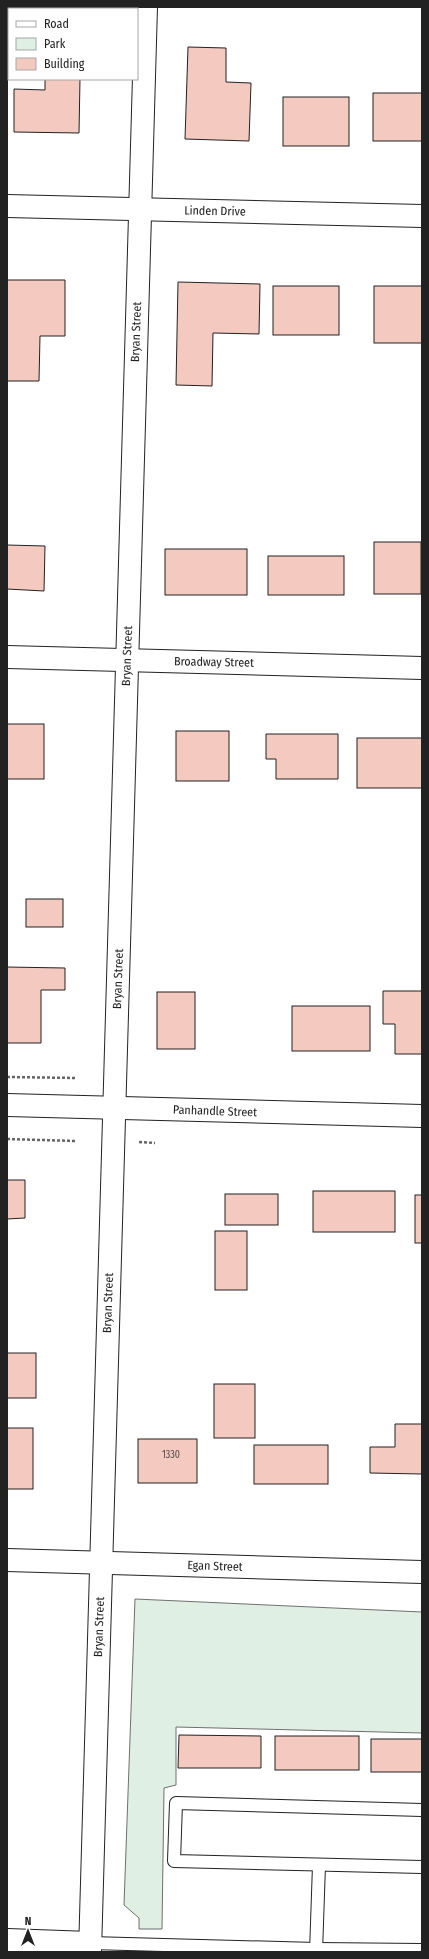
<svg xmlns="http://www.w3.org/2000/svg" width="429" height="1959" font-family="'Fira Sans Condensed',sans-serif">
<rect width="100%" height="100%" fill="#fff"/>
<path fill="#e0efe3" stroke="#6f6f6f" d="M135 1599 422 1612V1733L176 1727V1785L164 1788 162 1929H139V1918L124 1905Z"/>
<g fill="#f3c9c0" stroke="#222">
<path d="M188 47 226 48V82L251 83 249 141 185 139Z"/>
<path d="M45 79H80L79 133 14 132V89L45 90Z"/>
<rect x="373" y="93" width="49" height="48"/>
<rect x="283" y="97" width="66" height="49"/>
<path d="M7 280H65V336H40L39 381H7Z"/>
<path d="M178 282 260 284 259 334 213 333 212 386 176 385Z"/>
<rect x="273" y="286" width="66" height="49"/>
<rect x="374" y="286" width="48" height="57"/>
<rect x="374" y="542" width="47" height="52"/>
<path d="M7 545 45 546 44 591 7 589Z"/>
<rect x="165" y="549" width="82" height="46"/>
<rect x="268" y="556" width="76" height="39"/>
<rect x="7" y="724" width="37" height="55"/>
<rect x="176" y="731" width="53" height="50"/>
<path d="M266 734H338V779H276V759H266Z"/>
<rect x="357" y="738" width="65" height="50"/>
<rect x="26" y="899" width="37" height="28"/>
<path d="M7 967 65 968V990H41V1043H7Z"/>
<path d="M383 991H422V1054H395V1024H383Z"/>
<rect x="157" y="992" width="38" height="57"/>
<rect x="292" y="1006" width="78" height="45"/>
<path d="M7 1180H25V1218L7 1219Z"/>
<rect x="313" y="1191" width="82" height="41"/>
<rect x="225" y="1194" width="53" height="31"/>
<rect x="415" y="1195" width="7" height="48"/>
<rect x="215" y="1231" width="32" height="59"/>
<rect x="7" y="1353" width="29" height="45"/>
<rect x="214" y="1384" width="41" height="54"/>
<path d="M395 1424H422V1474L370 1473V1447H395Z"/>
<rect x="7" y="1428" width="26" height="61"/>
<rect x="138" y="1439" width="59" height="44"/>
<rect x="254" y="1445" width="74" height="39"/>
<path d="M179 1735 261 1736V1768H178Z"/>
<rect x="275" y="1736" width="84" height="34"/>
<rect x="371" y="1739" width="51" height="33"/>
</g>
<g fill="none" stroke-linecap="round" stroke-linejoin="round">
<g stroke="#222" stroke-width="14">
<g id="lane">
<path d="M422 1810 176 1803 174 1861 422 1867"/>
<path d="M90 1943 316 1949 422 1950"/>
<path d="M316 1952 319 1865"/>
</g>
</g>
<g stroke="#222" stroke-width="24">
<g id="street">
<path d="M7 206 422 216"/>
<path d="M7 657 422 668"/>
<path d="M7 1105 422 1116"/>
<path d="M7 1560 422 1572"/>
<path d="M7 1940 90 1943"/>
<path d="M90 1952 146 7"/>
</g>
</g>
<g stroke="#646464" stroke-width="2.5" stroke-dasharray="3 2" stroke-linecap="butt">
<path d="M7 1077 76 1078"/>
<path d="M7 1139 75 1141"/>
<path d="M139 1142 155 1143"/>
</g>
<use href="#lane" stroke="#fff" stroke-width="12"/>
<use href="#street" stroke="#fff" stroke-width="22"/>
</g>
<g text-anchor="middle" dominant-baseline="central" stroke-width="3" stroke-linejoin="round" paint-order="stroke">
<g font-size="10" fill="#564c4a">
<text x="171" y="1455">1330</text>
</g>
<g font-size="12" fill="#222" stroke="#fff">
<text transform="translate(215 211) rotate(1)">Linden Drive</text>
<text transform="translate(136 332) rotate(-88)">Bryan Street</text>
<text transform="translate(127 656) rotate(-88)">Bryan Street</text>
<text transform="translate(214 662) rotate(1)">Broadway Street</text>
<text transform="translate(118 979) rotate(-88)">Bryan Street</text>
<text transform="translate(215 1111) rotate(2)">Panhandle Street</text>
<text transform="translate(108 1303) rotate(-88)">Bryan Street</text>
<text transform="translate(215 1566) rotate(2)">Egan Street</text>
<text transform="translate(99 1627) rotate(-88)">Bryan Street</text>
</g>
</g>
<rect width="429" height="1959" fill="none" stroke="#222222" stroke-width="16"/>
<rect x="8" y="8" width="130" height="72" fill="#ffffff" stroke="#a7a7a7"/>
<rect x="16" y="21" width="20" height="6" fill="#ffffff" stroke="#a7a7a7"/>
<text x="44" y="28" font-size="12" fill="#222222">Road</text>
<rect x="16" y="38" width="20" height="12" fill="#e0efe3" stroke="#a7a7a7"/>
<text x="44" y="48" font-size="12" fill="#222222">Park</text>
<rect x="16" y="58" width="20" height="12" fill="#f3c9c0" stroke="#a7a7a7"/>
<text x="44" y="68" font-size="12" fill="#222222">Building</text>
<g transform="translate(28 1931)" stroke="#ffffff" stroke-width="3" paint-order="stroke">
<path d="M0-3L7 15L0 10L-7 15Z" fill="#222222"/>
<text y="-6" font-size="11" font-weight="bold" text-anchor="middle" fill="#222222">N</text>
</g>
</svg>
